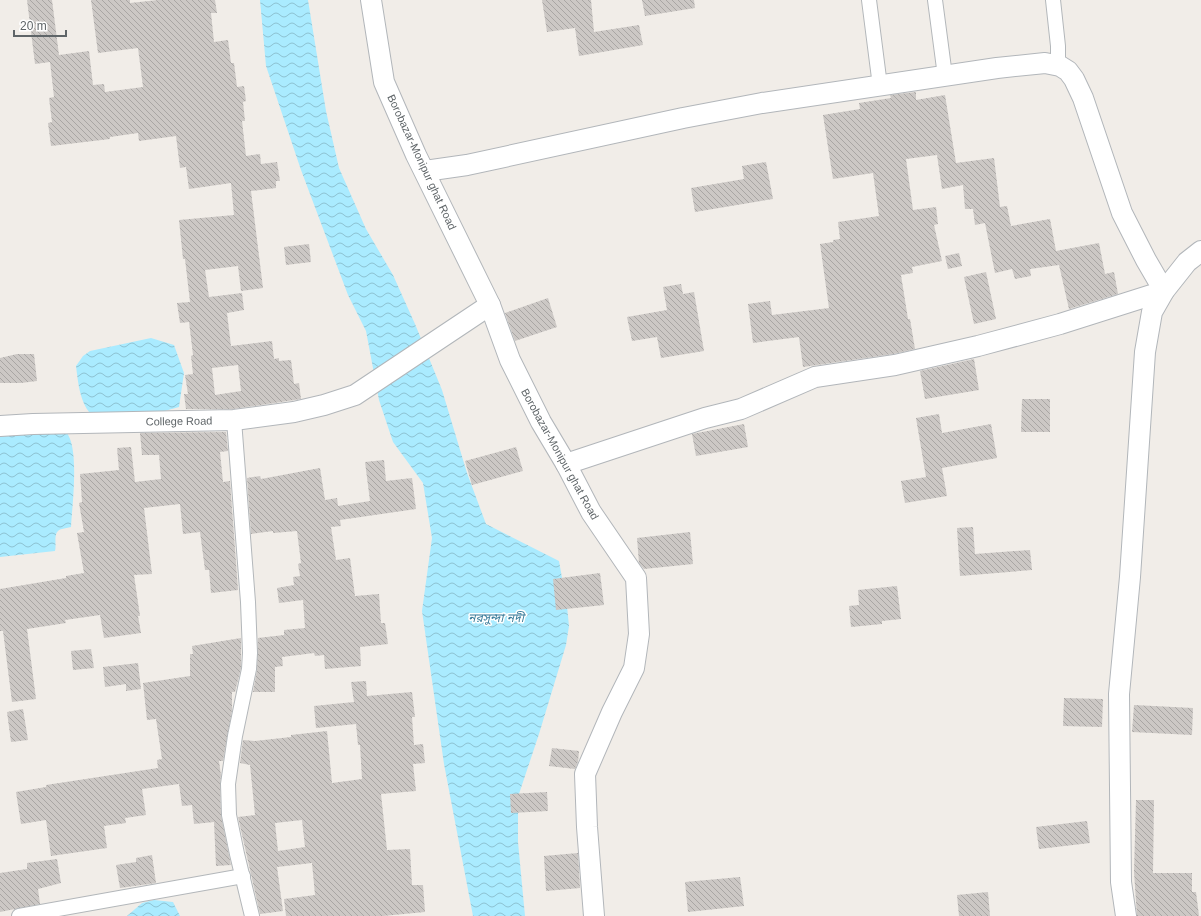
<svg xmlns="http://www.w3.org/2000/svg" width="1201" height="916" font-family="Helvetica,'Noto Sans Bengali',sans-serif">
<defs>
<pattern id="water-waves" width="16" height="10" patternUnits="userSpaceOnUse"><rect width="16" height="10" fill="#aaebff"/><path d="M0 5q4-4 8 0t8 0" fill="none" stroke="#8ec2d2"/></pattern>
<pattern id="building-back-hatch" width="6" height="6" patternUnits="userSpaceOnUse"><rect width="6" height="6" fill="#ccc8c5"/><path d="M-1 5l2 2M0 0l6 6M5-1l2 2" fill="none" stroke="#a9a6a4"/></pattern>
</defs>
<rect width="100%" height="100%" fill="#f1ede8"/>
<g fill="url(#water-waves)">
<path d="M260 0H308L326 111 339 168 366 229 393 275 415 324 442 390 467 473 486 524 559 561 567 606 569 626 566 645 539 734 518 797V842L525 916H473L444 764 422 611 432 538 423 483 393 442 379 400 366 331 348 295 301 170 266 66Z"/>
<path d="M151 338 174 345 184 373 179 407 161 412 93 416C80 405 78 382 76 366L83 356 90 351Z"/>
<path d="M66 432C80 447 72 506 71 527 68 528 65 528 62 529 52 531 57 544 55 551L0 557V434Z"/>
<path d="M154 900 173 902 180 916H127L142 903Z"/>
</g>
<g fill="url(#building-back-hatch)" fill-rule="evenodd">
<path d="M27 0H52L59 55 89 51 93 85 104 84 105 92 143 87 138 48 98 53 91 0H130V3L158 0H215L217 13H211L214 42 228 40 231 63H234L237 87 244 86 246 101 243 102 245 121H242L246 156 260 154 261 164 277 162 280 181H276V188L251 191 263 288 241 291 238 266 205 270 209 297 242 293 244 310 227 313 231 346 272 341 274 359 279 358V361L291 360 294 384 299 383 301 399 233 409H186L184 394H188L185 375 193 374 191 356 193 355 189 322 180 323 177 303 190 302 185 259H183L179 220 234 215 231 183 189 189 186 167 180 168 176 136 139 141 138 133 110 137V139L51 146 48 123 52 122 49 98 54 97 50 62 35 64ZM238 365 241 391 215 395 212 368Z"/>
<path d="M542 0H591L594 32 639 25 643 45 579 56 575 28 547 32Z"/>
<path d="M642 0H694L695 8 645 16Z"/>
<path d="M916 92V100L945 95 956 163 994 158 1000 207 1007 206 1011 226 1050 219 1056 251 1099 243 1105 274 1114 272 1118 294 1069 309 1059 265 1030 269 1031 276 1015 279 1012 269 995 273 985 223 975 225 973 209H965L963 185 942 189 937 155 906 159 913 210 936 207 938 224 934 225 942 261 912 267 913 273 901 275 908 319H910L915 349 893 354 803 367 799 337 753 343 748 304 770 301 772 315 829 308 820 244 833 242V240L840 239 838 222 879 216 873 173 833 179 823 115 860 109 859 103 891 98 890 95Z"/>
<path d="M766 162 773 199 695 212 691 188 744 179 742 166Z"/>
<path d="M309 244 311 262 286 265 284 247Z"/>
<path d="M959 253 962 266 948 269 945 256Z"/>
<path d="M986 272 996 319 974 324 964 277Z"/>
<path d="M681 284 683 294 694 292 704 351 661 358 657 337 632 341 627 317 667 310 663 287Z"/>
<path d="M548 298 557 327 515 341 505 313Z"/>
<path d="M17 354H34L37 381 21 383H0V358Z"/>
<path d="M974 359 979 390 925 399 920 371Z"/>
<path d="M1022 399H1050V432H1021Z"/>
<path d="M939 414 942 433 991 424 997 458 942 468 947 496 905 503 901 481 926 477 916 418Z"/>
<path d="M744 424 748 447 696 456 692 434Z"/>
<path d="M226 432 228 451 220 452 223 482 230 481 238 590 211 593 209 570H205L200 532 183 534 180 504 144 508 152 574 134 575 140 616H138L141 633 104 638 100 615 65 620 66 623 27 629 36 699 12 702 3 631H0V589L66 578V576L84 573 77 533 84 532 79 503 82 502 80 474 119 470 117 448 131 447 135 482 161 479 159 455H142L140 433Z"/>
<path d="M516 447 523 471 472 485 465 461Z"/>
<path d="M384 460 386 481 412 478 416 509 340 520 341 526 331 527 336 560 350 558 355 596 379 594 381 623H385L388 644 360 647 361 666 325 669 324 655 315 656 314 653 282 657 283 666 275 667V692H253L257 670 258 638 284 635V630L305 628 303 600 279 603 277 588 294 585 293 577 300 576 298 564 301 563 297 531 273 533V531L251 534 247 478 260 476 261 479 320 468 325 500 337 498 338 506 370 501 365 462Z"/>
<path d="M973 527 975 554 1030 550 1032 570 960 576 957 528Z"/>
<path d="M690 532 693 564 644 569 639 563 637 538Z"/>
<path d="M600 573 604 605 556 610 553 579Z"/>
<path d="M897 586 901 619 882 621V624L851 627 849 606 859 605 858 590Z"/>
<path d="M241 638V668L235 692H232V710L223 761H219L221 775 220 784 221 815 231 865 216 866 214 822 194 824 192 805 182 806 179 784 142 789 146 815 125 818 126 823 104 826 107 848 51 856 46 820 21 824 16 792 46 787V785L158 768 157 760 162 759 156 719 147 720 143 683 190 676V654H193L192 646Z"/>
<path d="M91 649 94 668 73 670 71 651Z"/>
<path d="M138 663 141 689 126 691V684L105 687 103 667Z"/>
<path d="M366 681 367 696 412 692 415 717H412L414 745 423 744 425 763 413 764 416 791 381 794 387 850 410 849 412 885H423L425 912 383 916H286L284 899 315 895 312 863 277 867 283 911 260 914 238 817 255 815 250 765 240 763 243 740 255 741 291 737V735L327 731 332 783 362 779 360 745H358L356 724 316 728 314 706 354 702 351 682ZM302 820 305 847 278 851 275 823Z"/>
<path d="M1064 698 1103 699 1102 727 1063 726Z"/>
<path d="M1134 705 1193 708 1192 735 1132 732Z"/>
<path d="M23 709 28 740 11 742 7 712Z"/>
<path d="M552 748 579 751 578 762 575 769 549 766Z"/>
<path d="M547 792 548 811 511 813 510 794Z"/>
<path d="M1136 800H1154L1153 873H1192V892H1196L1199 916H1137L1134 872Z"/>
<path d="M1087 821 1090 843 1039 849 1036 827Z"/>
<path d="M578 853 580 888 546 891 544 856Z"/>
<path d="M152 855 156 883 120 888 116 865 136 862V858Z"/>
<path d="M57 859 61 883 38 889 40 904 0 912V873L27 869V863Z"/>
<path d="M740 877 744 906 688 912 685 882Z"/>
<path d="M988 892 990 916H959L957 895Z"/>
</g>
<g fill="none" stroke-linecap="round" stroke-linejoin="round">
<g stroke="#b3b7ba" stroke-width="16">
<g id="street">
<path d="M869 0 880 86"/>
<path d="M935 0 945 76"/>
<path d="M1053 0 1058 46V65"/>
<path d="M234 420 248 602 250 653 249 669 235 736 228 784 229 815 237 854 252 916"/>
<path d="M19 916 243 876"/>
</g>
</g>
<g stroke="#b2b6ba" stroke-width="22">
<g id="secondary">
<path d="M371 0 384 82 416 155 490 305 510 360 541 422 566 464 591 512 636 578 639 634 634 668 612 712 585 774 587 827 594 916"/>
<path d="M425 171 467 165 683 118 762 103 997 68 1045 63 1060 66 1068 71 1074 79 1083 98 1122 213 1146 260 1164 291 1060 324 978 346 895 365 815 377 741 409 705 418 566 464"/>
<path d="M0 426 33 424 234 420 294 412 324 405 355 395 490 305"/>
<path d="M1126 916 1121 882 1119 694 1130 577 1145 352 1152 312 1164 291 1187 262 1201 251"/>
</g>
</g>
<use href="#street" stroke="#fff" stroke-width="14"/>
<use href="#secondary" stroke="#fff" stroke-width="20"/>
</g>
<g text-anchor="middle" dominant-baseline="central" stroke-width="3" stroke-linejoin="round" paint-order="stroke">
<g font-size="11" fill="#5f6568" stroke="#fff">
<text transform="translate(422 162) rotate(65)">Borobazar-Monipur ghat Road</text>
<text transform="translate(179 421) rotate(-1)">College Road</text>
<text transform="translate(560 454) rotate(61)">Borobazar-Monipur ghat Road</text>
</g>
<g font-size="12" font-style="italic" fill="#3a7c9a" stroke="#fff">
<text x="496" y="618">নরসুন্দা নদী</text>
</g>
</g>
<path d="M14 30v6h52v-6" fill="none" stroke="#5f6568" stroke-width="2"/>
<text x="20" y="30" font-size="12" fill="#5f6568" stroke="#ffffff" stroke-width="3" paint-order="stroke">20 m</text>
</svg>
